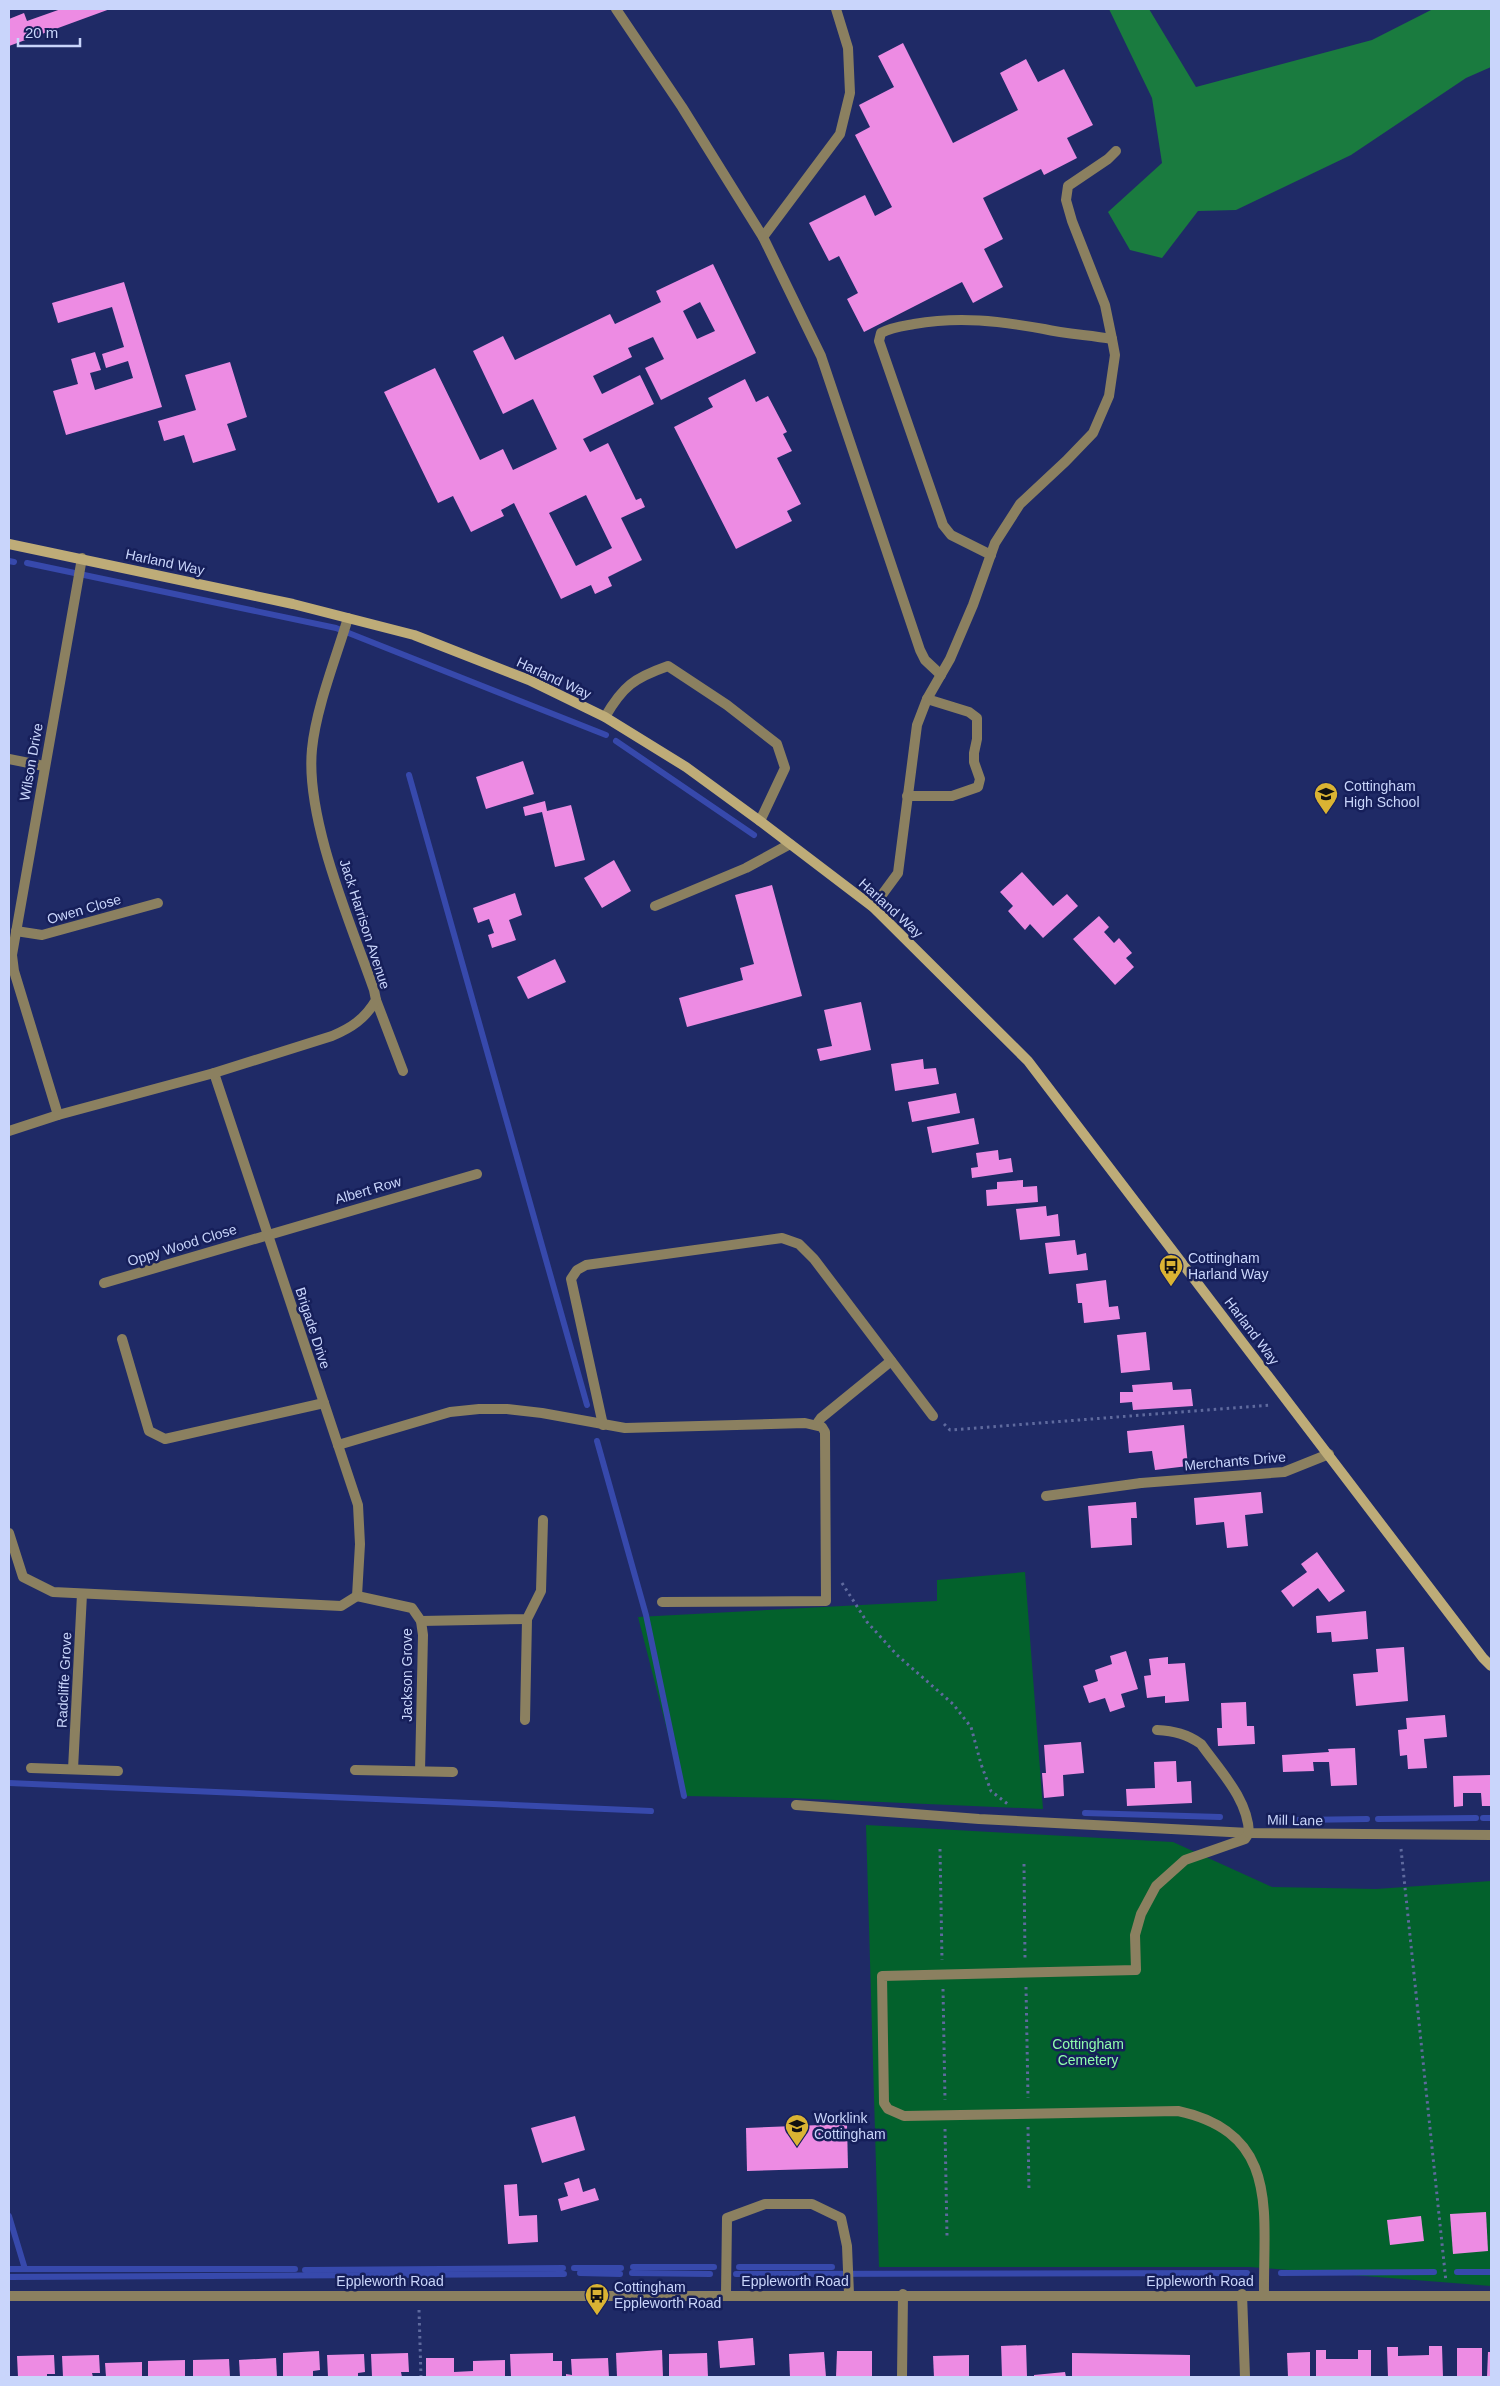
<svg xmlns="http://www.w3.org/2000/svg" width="1500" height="2386" font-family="Helvetica,sans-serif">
<rect width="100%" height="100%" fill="#1f2a66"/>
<g fill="#03612c">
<path d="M1025 1572 1043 1809 790 1798 684 1796 638 1617 937 1601V1580Z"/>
<path d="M866 1825 1173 1842 1272 1887 1376 1889 1491 1881V2286L1250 2267H879Z"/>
</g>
<path fill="#1a7b3f" d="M1109 9H1149L1196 87 1372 40 1433 9H1491V67L1466 78 1351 155 1236 210 1198 211 1162 258 1130 250 1108 212 1162 163 1152 98Z"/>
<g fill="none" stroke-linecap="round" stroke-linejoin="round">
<g stroke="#3749ac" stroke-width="6">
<path d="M9 561 14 562"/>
<path d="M27 563 336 628 606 735"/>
<path d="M616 741 754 835"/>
<path d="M409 775 587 1405"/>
<path d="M597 1441 646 1615 684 1796"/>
<path d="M9 1783 651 1811"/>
<path d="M1085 1813 1220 1817"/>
<path d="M1483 1818H1491"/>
<path d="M1378 1819 1476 1818"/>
<path d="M1298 1820 1367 1819"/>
<path d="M9 2216 25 2269"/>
<path d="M633 2267H714"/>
<path d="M739 2267H832"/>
<path d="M574 2268H621"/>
<path d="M9 2269H295"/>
<path d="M305 2270 563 2268"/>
<path d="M1457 2272H1491"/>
<path d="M580 2273 620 2274"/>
<path d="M632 2273 710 2274"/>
<path d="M1281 2273 1434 2272"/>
<path d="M736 2274 1247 2273"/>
<path d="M9 2277 564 2274"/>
</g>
</g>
<g fill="#ed8be3" fill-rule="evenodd">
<path d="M61 9H110L9 46V19L24 13 27 21Z"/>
<path d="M903 43 953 143 1018 110 1000 73 1026 59 1038 82 1064 69 1093 125 1067 138 1077 158 1044 175 1041 169 983 198 1003 239 984 249 1003 287 973 303 962 282 864 332 847 299 858 293 839 256 829 261 809 223 865 195 875 216 892 207 855 135 870 127 859 105 894 87 878 56Z"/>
<path d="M713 264 756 353 661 400 645 368 664 359 653 337 628 348 632 357 593 376 602 394 640 375 654 404 583 439 590 452 608 443 636 500 641 498 645 507 621 518 642 560 608 577 612 586 595 594 591 585 561 599 514 503 501 510 504 516 471 532 453 496 438 503 384 392 435 368 480 460 503 449 513 470 557 449 533 399 503 414 473 351 503 336 515 360 610 314 615 324 661 302 656 291ZM700 302 715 331 697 339 683 311ZM586 495 612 548 576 566 549 513Z"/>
<path d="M124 282 162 407 66 435 53 391 78 384 71 359 95 352 101 370 90 373 95 390 133 378 128 361 106 368 102 354 124 347 112 307 58 323 52 303Z"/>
<path d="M230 362 247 417 227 424 236 450 193 463 184 435 164 441 158 421 196 410 185 375Z"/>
<path d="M745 379 756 402 768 396 787 432 783 434 792 451 777 458 801 504 787 511 792 521 736 549 674 427 713 407 708 398Z"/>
<path d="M523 761 534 794 486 809 476 777Z"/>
<path d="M545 801 547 811 571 805 585 860 555 867 542 812 525 816 523 807Z"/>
<path d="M614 860 631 891 602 908 584 878Z"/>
<path d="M1022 872 1053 906 1067 894 1078 906 1043 938 1030 924 1025 930 1008 911 1013 906 1000 892Z"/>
<path d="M772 885 802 996 687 1027 679 998 743 980 740 968 754 964 735 895Z"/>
<path d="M515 893 522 915 509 920 516 940 492 948 488 935 494 933 489 919 478 923 473 908Z"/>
<path d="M1099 916 1109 927 1104 932 1114 943 1119 938 1132 953 1126 958 1134 967 1115 985 1073 939Z"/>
<path d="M555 959 566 982 528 999 517 977Z"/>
<path d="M861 1002 871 1050 820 1061 817 1049 832 1046 824 1010Z"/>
<path d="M923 1059 924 1069 936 1068 939 1084 895 1091 891 1064Z"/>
<path d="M956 1093 960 1113 912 1122 908 1102Z"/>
<path d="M974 1118 979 1144 932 1153 927 1127Z"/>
<path d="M998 1150 999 1160 1011 1158 1013 1172 972 1178 971 1168 978 1167 976 1153Z"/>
<path d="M1023 1180V1187L1037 1186 1038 1202 987 1206 986 1190 997 1189V1182Z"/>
<path d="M1046 1206 1047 1216 1058 1214 1060 1236 1020 1240 1016 1209Z"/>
<path d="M1075 1240 1077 1255 1086 1253 1088 1270 1049 1274 1045 1243Z"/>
<path d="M1106 1280 1109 1307 1118 1306 1120 1319 1084 1323 1082 1303H1078L1076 1284Z"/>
<path d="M1146 1332 1150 1370 1121 1373 1117 1335Z"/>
<path d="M1172 1382 1173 1390 1191 1389 1193 1406 1133 1410 1132 1402 1120 1403V1392H1133L1132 1385Z"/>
<path d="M1184 1425 1188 1466 1155 1470 1152 1451 1129 1453 1127 1431Z"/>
<path d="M1261 1492 1263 1513 1245 1515 1248 1546 1227 1548 1224 1522 1196 1525 1194 1498Z"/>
<path d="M1136 1502 1137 1518H1131L1132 1545 1091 1548 1088 1506Z"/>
<path d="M1317 1552 1345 1591 1329 1602 1318 1588 1293 1607 1281 1591 1307 1572 1301 1564Z"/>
<path d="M1366 1611 1368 1639 1332 1642 1331 1632 1317 1633 1316 1616Z"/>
<path d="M1404 1647 1408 1701 1356 1706 1353 1674 1378 1672 1376 1649Z"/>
<path d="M1126 1651 1138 1689 1121 1694 1125 1707 1110 1712 1105 1698 1089 1703 1083 1686 1098 1681 1095 1670 1112 1664 1110 1656Z"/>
<path d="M1168 1657V1664L1185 1663 1189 1701 1165 1703V1696L1147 1698 1144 1676 1151 1675 1149 1659Z"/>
<path d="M1246 1702 1247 1726H1254L1255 1744 1218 1746 1217 1728H1222L1221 1703Z"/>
<path d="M1445 1715 1447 1737 1424 1739 1427 1768 1408 1769 1407 1755 1400 1756 1398 1730 1407 1729 1406 1718Z"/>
<path d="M1081 1742 1084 1773 1063 1775 1064 1796 1044 1798 1042 1773H1046L1044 1745Z"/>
<path d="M1355 1748 1357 1785 1331 1786 1329 1762H1313L1314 1771 1283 1772 1282 1755 1329 1752 1328 1749Z"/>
<path d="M1176 1761 1177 1782 1191 1781 1192 1803 1127 1806 1126 1789 1155 1788 1154 1762Z"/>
<path d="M1491 1775V1806H1482L1481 1793H1463V1806L1454 1807 1453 1776Z"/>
<path d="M575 2116 585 2150 542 2163 531 2128Z"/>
<path d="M847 2124 848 2168 747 2171 746 2128Z"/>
<path d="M579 2178 583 2192 595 2188 599 2200 561 2211 558 2199 568 2196 564 2183Z"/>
<path d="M517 2184 519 2216 537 2215 538 2242 508 2244 504 2185Z"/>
<path d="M1486 2212 1488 2251 1453 2254 1450 2214Z"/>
<path d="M1421 2216 1424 2241 1390 2245 1387 2220Z"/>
<path d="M753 2338 755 2365 720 2368 718 2341Z"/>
<path d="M1026 2345 1027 2377H1002L1001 2346Z"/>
<path d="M1429 2346H1442L1443 2377H1388L1387 2347H1398V2356L1429 2355Z"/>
<rect x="1457" y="2348" width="25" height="29"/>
<path d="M662 2350 663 2377H617L616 2353Z"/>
<path d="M1316 2350H1326V2359H1358V2350H1371V2377H1316Z"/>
<path d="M319 2351 320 2370 313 2371V2377H283V2353Z"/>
<path d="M837 2351H872V2377H836Z"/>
<path d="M824 2352 826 2377H790L789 2354Z"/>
<path d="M1310 2352V2377H1288L1287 2353Z"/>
<path d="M1488 2352H1491V2377H1487Z"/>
<path d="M408 2353 409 2372H401L402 2377H372L371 2354Z"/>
<path d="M553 2353V2361H562V2377H511L510 2354Z"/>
<path d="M707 2353 708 2377H669V2354Z"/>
<path d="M1072 2353 1190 2355V2377H1072Z"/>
<path d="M364 2354 365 2372 358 2373V2377H328L327 2355Z"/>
<path d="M54 2355 55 2374H47V2377H18L17 2356Z"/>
<path d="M99 2355 100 2373H92L93 2377H63L62 2356Z"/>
<path d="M969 2355V2377H934L933 2356Z"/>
<path d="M276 2358 277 2377H240L239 2360Z"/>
<path d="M426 2358H454V2372L473 2371V2361L505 2360V2377H426Z"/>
<path d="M608 2358 609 2377H566V2374L572 2375 571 2359Z"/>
<path d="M229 2359 230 2377H193V2360Z"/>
<path d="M185 2360V2377H148V2361Z"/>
<path d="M142 2362V2377H106L105 2363Z"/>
<path d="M1065 2372 1066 2377H1034V2375Z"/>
</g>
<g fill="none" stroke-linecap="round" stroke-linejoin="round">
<g stroke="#5f6a9e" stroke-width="3" stroke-dasharray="2.5 4" stroke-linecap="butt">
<path d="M944 1424 950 1430 1272 1405"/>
<path d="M842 1583 867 1622 897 1655 953 1704 971 1727 981 1764 991 1791 1009 1805"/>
<path d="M940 1849 942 1960"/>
<path d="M1401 1849 1446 2282"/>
<path d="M1024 1864 1025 1958"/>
<path d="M1026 1987 1028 2098"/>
<path d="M943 1989 945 2100"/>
<path d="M1028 2127 1029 2192"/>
<path d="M945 2129 947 2236"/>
<path d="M419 2310 421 2377"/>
</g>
<g stroke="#8b8060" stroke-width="10">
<path d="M616 9 682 107 763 237 821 356 920 650 925 660 941 675"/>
<path d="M763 237 840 134 850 93 848 48 836 9"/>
<path d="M991 555 951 535 943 525 879 341 881 333C892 327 903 326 914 324 960 316 999 321 1044 329 1066 334 1089 335 1112 339"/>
<path d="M605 717C623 686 634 678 668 666L727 705 777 744 785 768 760 821"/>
<path d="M907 796H952L978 787 980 779 974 762V753L977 739V718L969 712 927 699"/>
<path d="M655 906 746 868 790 844"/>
<path d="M873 907 898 873 917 725 927 699 950 659 973 605 995 543 1020 504 1066 461 1093 433 1109 396 1115 355 1112 339 1105 305 1072 221 1066 200 1068 186 1108 159 1116 151"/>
<path d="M16 931 42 935 158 903"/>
<path d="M376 1000 403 1071"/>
<path d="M104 1283 477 1174"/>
<path d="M122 1339 149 1431 165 1439 324 1403"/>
<path d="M1046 1496 1141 1483"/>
<path d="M421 1621 527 1619 541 1591 543 1520"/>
<path d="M525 1720 527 1619"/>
<path d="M796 1805 979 1819 1249 1833"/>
<path d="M1249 1833 1245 1839 1185 1860 1156 1886 1141 1914 1135 1935 1136 1970 882 1976 884 2103 888 2109 904 2116 1178 2111C1281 2133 1263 2213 1264 2295"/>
<path d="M726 2294 727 2218 765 2204H812L841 2218 847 2246 849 2294"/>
</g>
<g stroke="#8b8060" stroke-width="10">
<path d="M9 759 44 766"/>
<path d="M214 1073 358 1505 360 1544 357 1596"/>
<path d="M58 1115 14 971 12 955 82 558"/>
<path d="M9 1131 58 1115 214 1073 332 1036C351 1028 365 1019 376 1000L374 990C351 924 305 819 312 749 316 708 336 658 348 618"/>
<path d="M603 1425 571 1279 577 1270 586 1265 782 1238 799 1244 814 1259 933 1416"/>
<path d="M816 1425 821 1418 891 1361"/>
<path d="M338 1445 450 1412 479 1409H507L542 1413 625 1428 805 1423 822 1427 825 1432 826 1601 662 1602"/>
<path d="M1141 1483 1284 1472 1329 1454"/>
<path d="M9 1533 23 1577 53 1592 341 1606 357 1596"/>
<path d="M357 1596 412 1608 421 1621 423 1635 420 1771"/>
<path d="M1157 1730C1174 1731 1187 1734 1201 1744 1220 1771 1248 1799 1249 1833L1491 1835"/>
<path d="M31 1768 118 1771"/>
<path d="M73 1769 82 1594"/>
<path d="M355 1770 453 1772"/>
<path d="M1242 2294 1245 2377"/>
<path d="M902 2377 903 2294"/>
</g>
<path stroke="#8b8060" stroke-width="10" d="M9 2296H1491"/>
<path stroke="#beac78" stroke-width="10" d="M9 544 293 604 414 635 529 680 605 717 686 767 760 821 873 907 1028 1061 1483 1658 1491 1666"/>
</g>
<defs>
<g id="school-pin" transform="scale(1.25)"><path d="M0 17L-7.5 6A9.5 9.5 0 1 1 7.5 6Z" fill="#dab333" stroke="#161f5a"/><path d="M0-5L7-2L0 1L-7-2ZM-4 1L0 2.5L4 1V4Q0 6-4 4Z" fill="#111"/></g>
<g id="bus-pin" transform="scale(1.25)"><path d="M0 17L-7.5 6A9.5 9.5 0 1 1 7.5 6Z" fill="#dab333" stroke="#161f5a"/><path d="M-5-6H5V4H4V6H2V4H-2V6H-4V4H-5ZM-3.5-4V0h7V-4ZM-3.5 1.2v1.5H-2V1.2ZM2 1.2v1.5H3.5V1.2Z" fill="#111"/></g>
<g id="university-pin" transform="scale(1.25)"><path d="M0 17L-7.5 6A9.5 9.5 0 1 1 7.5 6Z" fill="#dab333" stroke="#161f5a"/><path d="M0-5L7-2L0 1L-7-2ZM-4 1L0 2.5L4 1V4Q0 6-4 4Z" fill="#111"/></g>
</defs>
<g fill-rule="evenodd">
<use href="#school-pin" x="1326" y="794"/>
<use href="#bus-pin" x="1171" y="1266"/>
<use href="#university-pin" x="797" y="2126"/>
<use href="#bus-pin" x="597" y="2295"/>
</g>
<g text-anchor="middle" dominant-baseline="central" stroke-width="5" stroke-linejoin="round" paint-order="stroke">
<g font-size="14" fill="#c9d5fb" stroke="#161f5a">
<text transform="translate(165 562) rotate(12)">Harland Way</text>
<text transform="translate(554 678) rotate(25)">Harland Way</text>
<text transform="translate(31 762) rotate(-80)">Wilson Drive</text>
<text transform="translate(891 908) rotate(42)">Harland Way</text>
<text transform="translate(84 909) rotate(-16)">Owen Close</text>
<text transform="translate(365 924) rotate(72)">Jack Harrison Avenue</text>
<text transform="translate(368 1190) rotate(-16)">Albert Row</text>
<text transform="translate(182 1245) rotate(-17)">Oppy Wood Close</text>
<text transform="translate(313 1328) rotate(72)">Brigade Drive</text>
<text transform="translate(1252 1331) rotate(53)">Harland Way</text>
<text transform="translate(1235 1461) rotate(-5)">Merchants Drive</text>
<text transform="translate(407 1675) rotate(-90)">Jackson Grove</text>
<text transform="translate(64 1680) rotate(-87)">Radcliffe Grove</text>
<text transform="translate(1295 1820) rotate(1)">Mill Lane</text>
<text x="390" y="2281">Eppleworth Road</text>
<text x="795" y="2281">Eppleworth Road</text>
<text x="1200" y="2281">Eppleworth Road</text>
</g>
<g font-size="14" fill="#c9d5fb" stroke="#161f5a" text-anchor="start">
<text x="1344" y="786">Cottingham<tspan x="1344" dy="16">High School</tspan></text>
<text x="1188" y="1258">Cottingham<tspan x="1188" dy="16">Harland Way</tspan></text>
<text x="814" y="2118">Worklink<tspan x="814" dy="16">Cottingham</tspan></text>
<text x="614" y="2287">Cottingham<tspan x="614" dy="16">Eppleworth Road</tspan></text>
</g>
<g font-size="14" fill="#8ffdac" stroke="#161f5a">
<text x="1088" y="2044">Cottingham<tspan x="1088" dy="16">Cemetery</tspan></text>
</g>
</g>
<rect width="1500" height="2386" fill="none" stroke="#c9d5fb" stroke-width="20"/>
<path d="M18 38v8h62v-8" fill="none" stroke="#c9d5fb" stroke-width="2.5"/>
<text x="25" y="38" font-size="15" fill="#c9d5fb" stroke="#161f5a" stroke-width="4" paint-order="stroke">20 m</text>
</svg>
